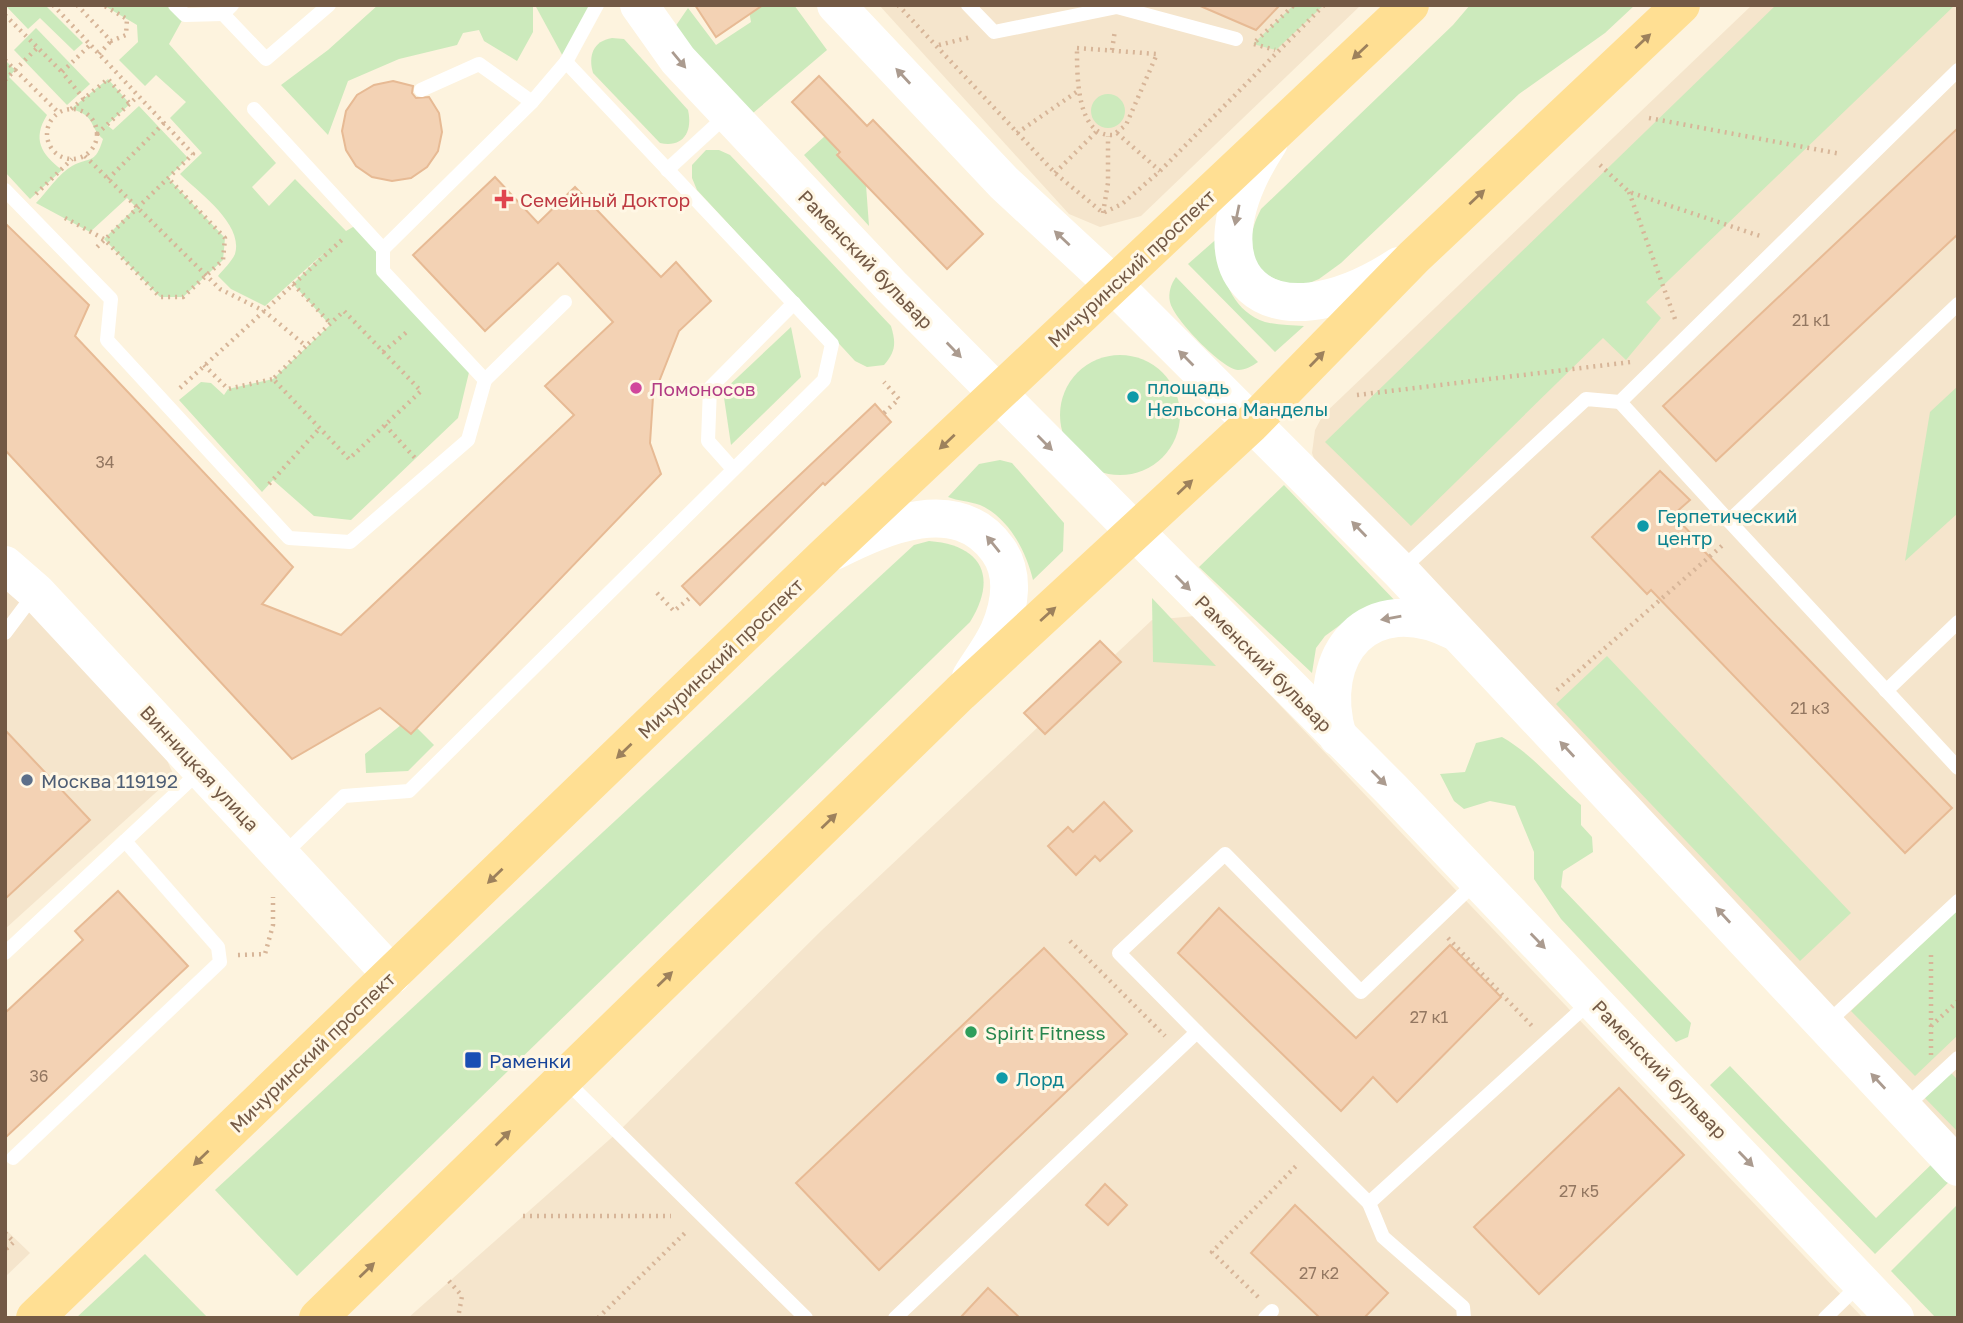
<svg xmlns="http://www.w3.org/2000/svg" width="1963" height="1323" font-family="'Golos Text',sans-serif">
<rect width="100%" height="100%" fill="#fdf3de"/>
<g fill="#f5e5cc">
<path d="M879 5H1361L1141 216 1100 227 1069 214Z"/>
<path d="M1752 5H1958V1149L1317 467 1312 453 1315 430 1323 415Z"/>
<path d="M5 584 155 733 174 776 5 929Z"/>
<path d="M1195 616 1863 1318H408L618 1132 822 930 1152 620Z"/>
<path d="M5 1229 30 1253 5 1277Z"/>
</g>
<g fill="#cceabc">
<path d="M5 5H45L83 43 74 51 40 18 28 29Z"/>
<path d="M103 5H175L185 15 169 44 276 163 252 187 269 206 295 179 346 231 360 223 383 249V271L471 364 458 418 351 520 314 516 273 480 262 492 179 400 201 382 211 383 224 395 228 389 273 379 330 325 293 284 325 252 265 306 231 289 218 276C223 270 232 261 235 254 244 224 198 192 180 174L202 153 170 118 186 102 156 75 145 86 119 60 138 42 137 25Z"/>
<path d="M378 5H533V32L517 61 484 41 479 30 463 33 457 45 399 59 348 81 328 135 281 85 328 50Z"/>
<path d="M535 5H597L566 62Z"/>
<path d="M748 5H794L827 50 753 113 690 49 675 27 688 8 716 45 751 22Z"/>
<path d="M1294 5H1324L1276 50 1253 44Z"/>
<path d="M1470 5H1635L1605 33 1519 94 1341 263 1319 279 1297 288 1259 272C1248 247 1249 233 1261 209L1453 25Z"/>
<path d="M1776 5H1955L1646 302 1661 318 1626 360 1603 338 1411 526 1325 442Z"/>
<path d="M36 28 90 84 67 105 14 50Z"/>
<path d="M612 38 624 39 688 110C693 132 683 148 660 143L593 73C588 56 593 41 612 38Z"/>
<path d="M5 60 15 70 9 77 47 115C32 139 41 154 62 170L30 199 5 172Z"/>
<path d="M108 79 130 104 107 125 113 130 139 106 188 158 168 178 225 238 223 260 183 297H160L104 239 136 207 127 198 90 232 36 203C47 192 59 173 72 166 91 156 95 165 103 139 88 126 97 116 71 109Z"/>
<circle cx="1108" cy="111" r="17"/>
<path d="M825 136 838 150 837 155 866 185 869 226 804 155Z"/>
<path d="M706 150H719L730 155 891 326C896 343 896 351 884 365L867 367 855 361 697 190 692 178V165Z"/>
<path d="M1221 235C1217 268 1229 310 1265 322 1277 325 1292 325 1304 326L1275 352 1188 264Z"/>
<path d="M1176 277 1258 362C1252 366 1246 370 1238 370 1222 369 1173 318 1170 302 1168 293 1171 284 1176 277Z"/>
<path d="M791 327 801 377 731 445 723 391Z"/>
<circle cx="1120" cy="415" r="60"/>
<path d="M1958 386V513L1905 561 1930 412Z"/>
<path d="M1000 460 1012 463 1064 523 1063 551 1033 580C1026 551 1009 518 980 505 969 501 958 501 948 497L979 464Z"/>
<path d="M1284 485 1401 607 1358 612 1325 636 1316 648 1312 673 1199 567Z"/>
<path d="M929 541C982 545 998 577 970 622L297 1276 215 1190 914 545Z"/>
<path d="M1152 598 1216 666 1153 662Z"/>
<path d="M1607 656 1851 913 1800 961 1556 704Z"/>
<path d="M401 725 411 734 417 728 434 745 408 771 366 773 365 754Z"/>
<path d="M1502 737C1532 754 1554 782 1581 805V825L1592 837 1593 852 1563 871 1561 887 1691 1023 1688 1037 1676 1042 1561 919 1534 879V852L1515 806 1490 801 1464 809 1454 801 1440 774 1465 772 1476 743Z"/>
<path d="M1958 909V1035L1915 1076 1851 1011Z"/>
<path d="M1730 1066 1876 1218 1937 1159 1954 1177 1875 1254 1710 1085Z"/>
<path d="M1949 1071 1958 1080V1132L1923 1096Z"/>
<path d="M1958 1204V1318H1936L1891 1271Z"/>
<path d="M145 1254 208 1318H76Z"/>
</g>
<g fill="#f3d2b4" stroke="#e7ba94" stroke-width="2">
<path d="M695 5H763L716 37Z"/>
<path d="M1198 5H1280L1256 30Z"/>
<path d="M819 76 867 126 873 120 983 234 947 269 837 155 840 152 792 102Z"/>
<path d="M393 81 413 86 412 93 416 98 429 97 439 113 442 132 438 151 427 167 411 178 392 181 372 177 356 166 346 150 342 131 346 111 357 95 374 85Z"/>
<path d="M1958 128V234L1716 461 1663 406Z"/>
<path d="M495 177 538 223 575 187 661 277 676 262 711 301 679 331 653 397 650 443 661 474 411 734 380 708 292 759 5 450V223L89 305 75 336 293 567 262 604 341 635 574 415 545 386 613 322 558 263 485 331 413 255Z"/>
<path d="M875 404 891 422 825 485 823 483 700 605 682 586Z"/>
<path d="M1660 471 1690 500 1673 515 1703 546 1701 548 1952 808 1905 853 1651 590 1647 594 1592 537Z"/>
<path d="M1100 641 1121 662 1045 734 1024 713Z"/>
<path d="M5 730 90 820 5 899Z"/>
<path d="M1104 802 1132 831 1100 861 1095 856 1076 875 1048 846 1068 827 1073 832Z"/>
<path d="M118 891 188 966 5 1138V1013L83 940 75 931Z"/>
<path d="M1219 908 1356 1038 1450 945 1501 997 1397 1102 1373 1077 1341 1111 1178 953Z"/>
<path d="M1044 948 1127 1034 879 1270 796 1183Z"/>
<path d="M1619 1088 1684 1155 1539 1294 1474 1227Z"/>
<path d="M1105 1184 1127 1205 1108 1225 1086 1205Z"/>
<path d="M1295 1205 1388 1293 1364 1318H1320L1251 1253Z"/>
<path d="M988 1288 1020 1318H960Z"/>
</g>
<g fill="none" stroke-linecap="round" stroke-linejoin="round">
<g stroke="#d7b598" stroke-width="4.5" stroke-dasharray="2 5" stroke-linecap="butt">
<path d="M53 5 193 154 94 250"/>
<path d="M77 5 111 41 126 35 127 19 103 5"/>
<path d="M898 5 1055 173 1103 213 1122 204 1160 171 1324 5"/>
<path d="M5 15 62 72"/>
<path d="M1256 41 1294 5"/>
<path d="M1254 44 1275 50"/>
<path d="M939 45 971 37"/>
<path d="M1077 48 1157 54 1126 125 1113 135C1076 137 1077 73 1077 48Z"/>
<path d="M1112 50 1115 30"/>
<path d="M99 54 111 41"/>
<path d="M5 60 59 113"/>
<path d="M5 80 38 47"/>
<path d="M84 99 62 72 90 45"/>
<path d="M71 109 108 79 130 104"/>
<circle cx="72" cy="134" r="25"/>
<path d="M1649 118 1841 154"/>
<path d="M1017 133 1078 91"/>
<path d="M1117 133 1160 171"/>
<path d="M97 134 138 96"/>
<path d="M85 156 220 289 264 311 306 346 273 379 349 459 421 391 344 311 306 346"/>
<path d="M1600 165 1629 192 1760 236"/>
<path d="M1055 173 1096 132"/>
<path d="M108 179 164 123"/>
<path d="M1629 192 1675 319"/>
<path d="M36 194 72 159"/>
<path d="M1103 213 1108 183V136"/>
<path d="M65 218 104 239 160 297H183L223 260 225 238 168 178"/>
<path d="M293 284 331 324"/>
<path d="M383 352 409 330"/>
<path d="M204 365 228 389 273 379"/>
<path d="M180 388 344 238"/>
<path d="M1357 395 1631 362"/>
<path d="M884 413 899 399 884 382"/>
<path d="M385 425 415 458"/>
<path d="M269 484 320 428"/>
<path d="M657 593 674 611 692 596"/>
<path d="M1557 690 1724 544"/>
<path d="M1448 938 1532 1026"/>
<path d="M1070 941 1165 1036"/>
<path d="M238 955 265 954 273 925V897"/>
<path d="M1931 1026 1958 1001"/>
<path d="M1931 1055V955"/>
<path d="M523 1216H671"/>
<path d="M5 1233 14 1242 5 1250"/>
<path d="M449 1281 462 1296 458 1318"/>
<path d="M1258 1297 1212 1252 1298 1164"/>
<path d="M598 1318 687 1231"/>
</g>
<g stroke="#fff" stroke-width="14">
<path d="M175 5 185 15 223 14 232 5"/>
<path d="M968 5 994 32 1117 7 1236 39"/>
<path d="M223 14 266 59 329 5"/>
<path d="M566 62 597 5"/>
<path d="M421 90 479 64 532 102"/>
<path d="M254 109 383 249"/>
<path d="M667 170 728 114"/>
<path d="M5 190 111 299 107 340 289 538 350 542 468 440 485 380 383 271V249L532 102 566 62 832 344 824 380 409 791 344 796 283 855"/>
<path d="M485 380 565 302"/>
<path d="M1620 402 1729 521 1958 304"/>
<path d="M733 469 708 441 710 388 794 303"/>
<path d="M1729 521 1958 768"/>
<path d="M1402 569 1586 399 1620 402 1958 70"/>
<path d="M5 633 35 593"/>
<path d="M1886 691 1958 622"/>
<path d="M5 953 201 770"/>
<path d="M1826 1024 1958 901"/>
<path d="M1197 1032 1119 953 1225 854 1361 992 1478 880"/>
<path d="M565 1080 806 1318"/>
<path d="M1905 1107 1958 1058"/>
<path d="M13 1158 220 962 218 947 125 841"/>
<path d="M895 1318 1197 1032 1369 1203"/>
<path d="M1265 1318 1272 1311"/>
<path d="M1464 1318 1463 1307 1383 1237 1369 1203 1590 1002"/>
<path d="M1825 1318 1859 1285"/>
</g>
<g stroke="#fff" stroke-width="38">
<path d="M639 5 678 60 893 288 1392 790 1895 1318"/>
<path d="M836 5 1004 183 1113 284 1400 571 1958 1167"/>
<path d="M1269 142C1181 276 1268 351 1399 266"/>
<path d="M834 551C884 526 957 493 998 550 1015 574 1010 605 999 631 992 647 980 662 971 677"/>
<path d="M5 565 36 592 392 975"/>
<path d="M1338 737C1313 653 1370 589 1454 631"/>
</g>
<g stroke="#ffdf93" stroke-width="38">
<path d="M35 1318 826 555 1410 5"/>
<path d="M318 1318 960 693 1251 424 1414 257 1681 5"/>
</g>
</g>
<defs><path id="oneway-solid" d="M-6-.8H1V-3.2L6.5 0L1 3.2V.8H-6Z" transform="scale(1.75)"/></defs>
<g fill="#9d815c">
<use href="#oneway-solid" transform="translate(1643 41) rotate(-43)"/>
<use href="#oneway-solid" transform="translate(1360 52) rotate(137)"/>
<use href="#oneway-solid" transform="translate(1477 197) rotate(-43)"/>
<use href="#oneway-solid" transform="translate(1317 359) rotate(-46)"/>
<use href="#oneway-solid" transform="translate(947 442) rotate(137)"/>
<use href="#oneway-solid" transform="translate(1185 487) rotate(-43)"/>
<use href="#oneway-solid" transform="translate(1048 614) rotate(-42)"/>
<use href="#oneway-solid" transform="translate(624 751) rotate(136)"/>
<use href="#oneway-solid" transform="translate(829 821) rotate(-44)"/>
<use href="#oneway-solid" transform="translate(495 876) rotate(136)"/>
<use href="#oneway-solid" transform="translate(665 979) rotate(-44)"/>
<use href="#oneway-solid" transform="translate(503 1138) rotate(-45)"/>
<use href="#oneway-solid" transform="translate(201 1158) rotate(136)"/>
<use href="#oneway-solid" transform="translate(367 1270) rotate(-44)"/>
</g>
<g fill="#ab9b8f">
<use href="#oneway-solid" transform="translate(679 60) rotate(50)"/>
<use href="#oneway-solid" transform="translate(903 76) rotate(-133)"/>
<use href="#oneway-solid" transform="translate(1237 215) rotate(102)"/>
<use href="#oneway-solid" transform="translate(1062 238) rotate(-137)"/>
<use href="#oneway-solid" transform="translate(954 350) rotate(46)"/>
<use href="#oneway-solid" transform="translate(1186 358) rotate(-135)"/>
<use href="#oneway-solid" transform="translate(1045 443) rotate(45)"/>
<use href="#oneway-solid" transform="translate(1359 529) rotate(-134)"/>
<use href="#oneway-solid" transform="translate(993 544) rotate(-129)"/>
<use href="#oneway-solid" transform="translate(1183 583) rotate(45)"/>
<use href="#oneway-solid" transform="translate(1391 618) rotate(170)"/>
<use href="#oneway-solid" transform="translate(1567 749) rotate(-133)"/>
<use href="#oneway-solid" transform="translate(1379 778) rotate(45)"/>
<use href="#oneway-solid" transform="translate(1723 915) rotate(-133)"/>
<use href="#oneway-solid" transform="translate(1538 941) rotate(46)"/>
<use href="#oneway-solid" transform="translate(1878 1081) rotate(-133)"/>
<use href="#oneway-solid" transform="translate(1746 1159) rotate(46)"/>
</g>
<path fill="#e0444e" stroke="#fff7e5" stroke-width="2.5" d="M500.5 188.5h7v7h7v7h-7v7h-7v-7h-7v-7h7z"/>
<circle fill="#d1479c" stroke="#fff7e5" stroke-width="2.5" cx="636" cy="388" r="7"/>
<g fill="#0f9aa8" stroke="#fff7e5" stroke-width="2.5">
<circle cx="1133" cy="397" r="7"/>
<circle cx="1643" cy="526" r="7"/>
<circle cx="1002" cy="1078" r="7"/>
</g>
<circle fill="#5c6f8a" stroke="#fff7e5" stroke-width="2.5" cx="27" cy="780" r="7"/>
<circle fill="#2e9e5b" stroke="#fff7e5" stroke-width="2.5" cx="971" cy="1032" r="7"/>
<rect fill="#1a4fb4" stroke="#fff7e5" stroke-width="2.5" x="464" y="1051" width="18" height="18" rx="3.5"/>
<g text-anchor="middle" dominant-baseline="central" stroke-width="6" stroke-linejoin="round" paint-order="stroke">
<g font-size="16" fill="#937761">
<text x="1811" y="320">21 к1</text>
<text x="105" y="462">34</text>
<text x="1810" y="708">21 к3</text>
<text x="1429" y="1017">27 к1</text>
<text x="39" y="1076">36</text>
<text x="1579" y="1191">27 к5</text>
<text x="1319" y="1273">27 к2</text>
</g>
<g font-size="19" fill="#be3a42" stroke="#fff7e5" text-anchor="start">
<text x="520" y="199">Семейный Доктор</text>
</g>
<g font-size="19" fill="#735945" stroke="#fff7e5">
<text transform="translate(866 259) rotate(46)">Раменский бульвар</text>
<text transform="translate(1131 268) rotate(-43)">Мичуринский проспект</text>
<text transform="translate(720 658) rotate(-44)">Мичуринский проспект</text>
<text transform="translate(1264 663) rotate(45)">Раменский бульвар</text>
<text transform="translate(200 768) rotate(47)">Винницкая улица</text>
<text transform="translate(312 1052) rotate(-44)">Мичуринский проспект</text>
<text transform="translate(1660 1069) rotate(46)">Раменский бульвар</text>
</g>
<g font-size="19" fill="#0d838f" stroke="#fff7e5" text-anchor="start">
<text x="1147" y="386">площадь<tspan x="1147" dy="22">Нельсона Манделы</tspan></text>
<text x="1657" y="515">Герпетический<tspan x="1657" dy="22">центр</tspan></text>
<text x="1016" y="1078">Лорд</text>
</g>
<g font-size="19" fill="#b23c85" stroke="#fff7e5" text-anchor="start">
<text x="650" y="388">Ломоносов</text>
</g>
<g font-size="19" fill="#4e5e75" stroke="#fff7e5" text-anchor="start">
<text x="41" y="780">Москва 119192</text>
</g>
<g font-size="19" fill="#27864d" stroke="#fff7e5" text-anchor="start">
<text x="985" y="1032">Spirit Fitness</text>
</g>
<g font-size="19" fill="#164399" stroke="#fff7e5" text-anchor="start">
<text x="489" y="1060">Раменки</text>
</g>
</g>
<rect width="1963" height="1323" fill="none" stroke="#735945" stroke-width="14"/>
</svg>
